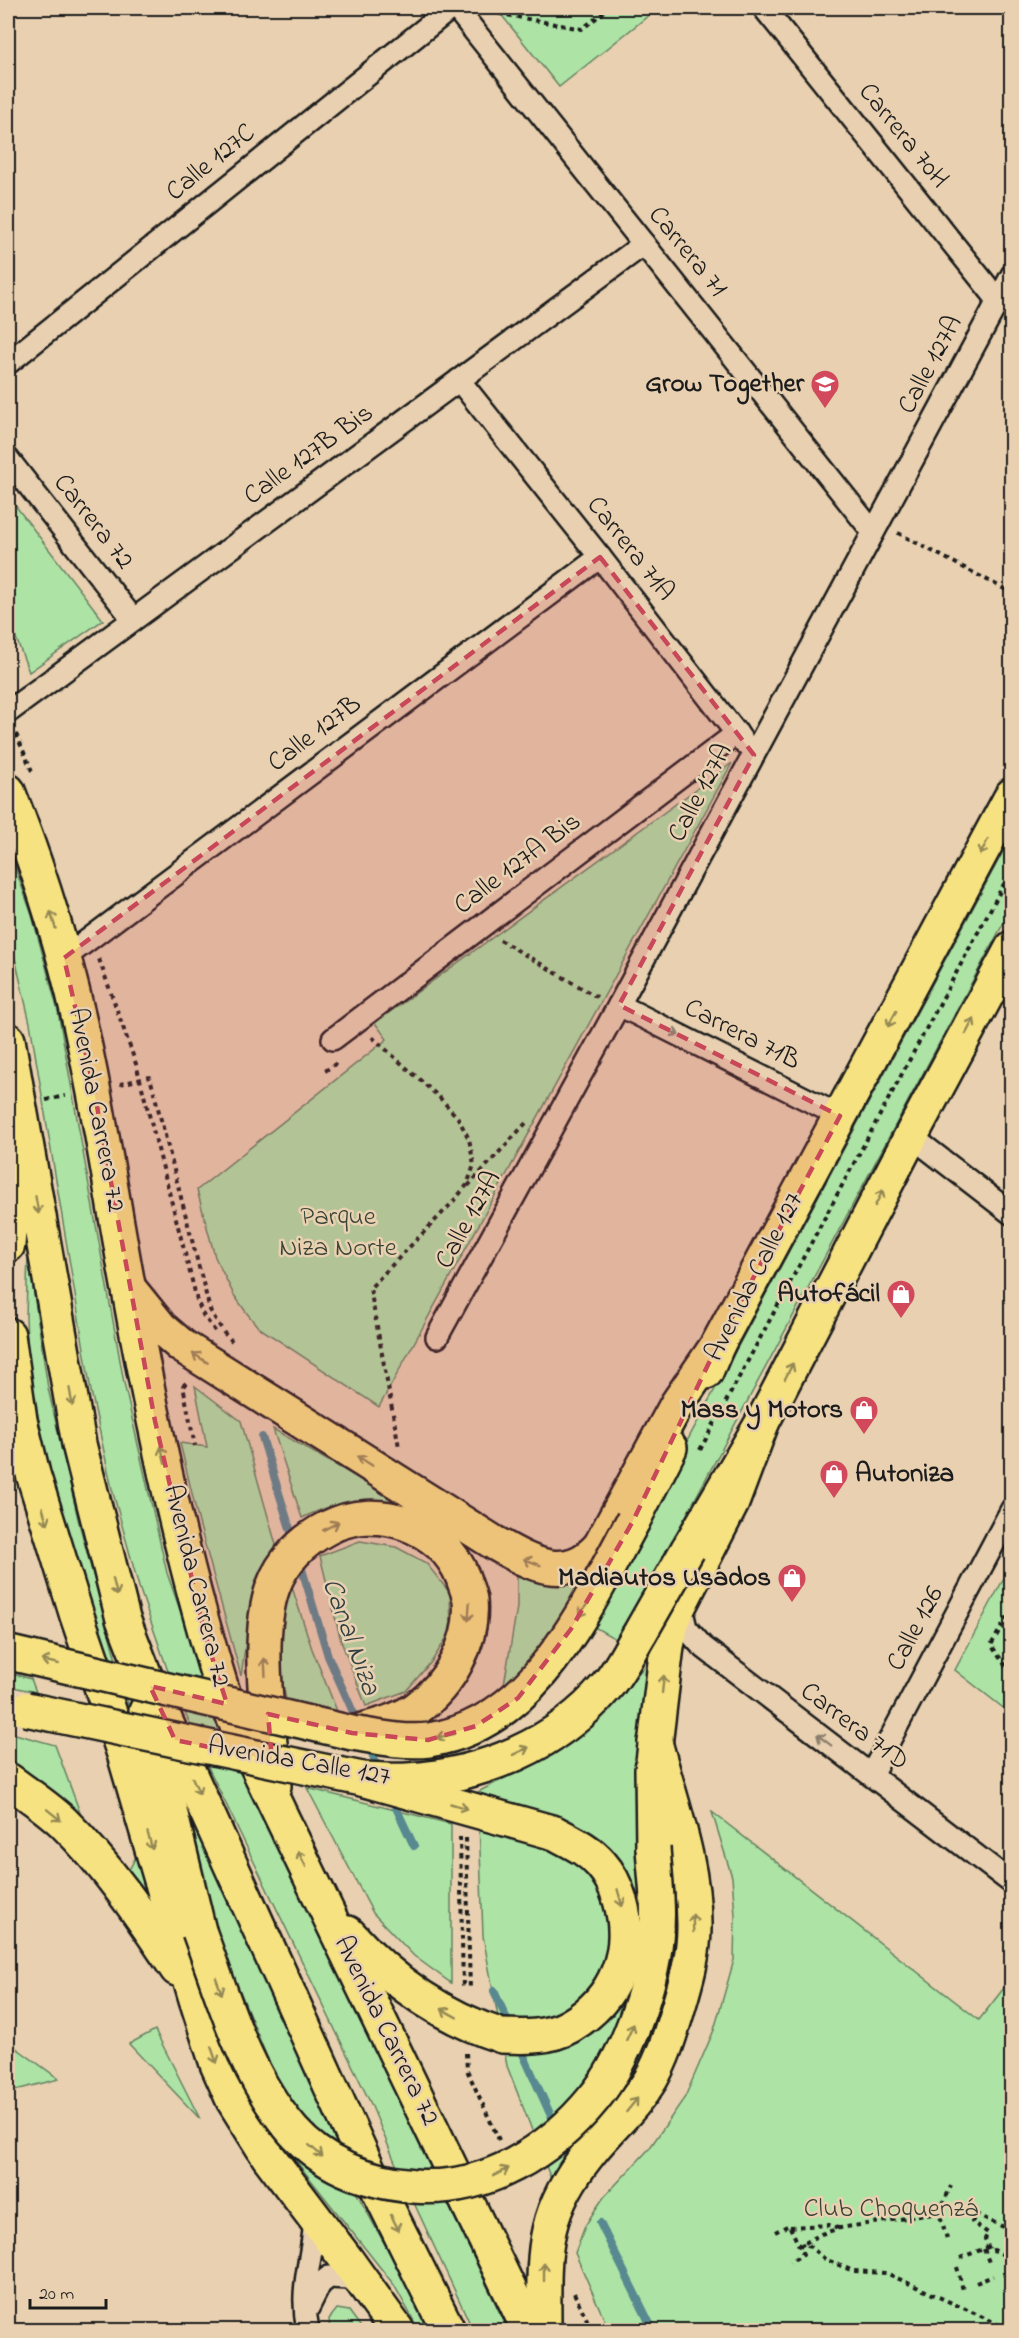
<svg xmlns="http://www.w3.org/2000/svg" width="1019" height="2338" font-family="'Indie Flower',sans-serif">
<rect width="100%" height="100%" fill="#e8d0b0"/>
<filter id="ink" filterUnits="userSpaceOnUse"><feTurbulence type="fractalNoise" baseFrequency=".0167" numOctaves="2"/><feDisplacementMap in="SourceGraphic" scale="12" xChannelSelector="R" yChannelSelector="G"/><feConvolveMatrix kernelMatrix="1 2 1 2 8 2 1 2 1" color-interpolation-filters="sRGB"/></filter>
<g filter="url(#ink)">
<g fill="#ade3a5" stroke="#648060" stroke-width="1.5">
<path d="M496 8H658L559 87Z"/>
<path d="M8 496 103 620 29 672 8 617Z"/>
<path d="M732 763 379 1407 258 1327 246 1312 234 1295 215 1257 197 1190 387 1039 375 1023Z"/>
<path d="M1011 837V909L619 1641 589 1624Z"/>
<path d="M8 848 32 915 58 1011 124 1383 167 1573 221 1727 508 2330H473L395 2162 371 2104 210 1771 171 1680 139 1587 112 1489 91 1391 30 1023 8 928Z"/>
<path d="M28 1254 48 1388 79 1523 189 1930 49 1473 28 1365 26 1316Z"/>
<path d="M195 1386 241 1421 276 1545 260 1575 251 1606 241 1676 199 1523 180 1443 207 1447Z"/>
<path d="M273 1429 410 1508C365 1499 345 1497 302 1518Z"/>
<path d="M360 1541 396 1547 426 1563 450 1593 451 1631 432 1661 406 1691 366 1706 341 1641 320 1556Z"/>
<path d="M1011 1565V1714L955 1670Z"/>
<path d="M517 1569 542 1580 583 1584 526 1667 504 1685 517 1607Z"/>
<path d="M291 1584 312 1649 337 1711 286 1699C275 1656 280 1625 291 1584Z"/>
<path d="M653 1658 679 1943 674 1978 641 2074 593 2123 571 2149 551 2179 507 2066 483 1936 478 1792 526 1767 615 1698Z"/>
<path d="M8 1673 31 1679 36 1692 8 1686Z"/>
<path d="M8 1732 55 1745 82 1818 44 1784 8 1760Z"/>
<path d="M307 1788 451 1824V1983L414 1956 373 1913Z"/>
<path d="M187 1802 297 2039 356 2192 432 2330H419L394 2285 288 2151 253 2096 278 2084 214 1928Z"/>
<path d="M712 1812 979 2020 1011 1979V2330H609L575 2253 585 2226 595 2210 604 2197 649 2149 685 2097 714 2030 734 1960 735 1915 732 1877Z"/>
<path d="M140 1849 158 1910 128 1872Z"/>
<path d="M155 2030 200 2119 129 2044Z"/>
<path d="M8 2042 59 2079 8 2092Z"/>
<path d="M337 2309 349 2311 363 2330H330L329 2319Z"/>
</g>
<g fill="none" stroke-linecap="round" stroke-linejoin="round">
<g stroke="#598990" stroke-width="8">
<path d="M262 1437 294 1542"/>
<path d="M299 1559 328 1656 358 1723"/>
<path d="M368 1745 380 1772"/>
<path d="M391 1797 414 1846"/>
<path d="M494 1991 511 2028"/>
<path d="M519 2045 556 2127"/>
<path d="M600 2223 653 2330"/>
</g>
<g stroke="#1c1c1c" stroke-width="26">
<g id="street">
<path d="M456 8 873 532"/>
<path d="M764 8 998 300"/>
<path d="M8 363 451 8"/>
<path d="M459 380 600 557 744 743"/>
<path d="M8 459 133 619"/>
<path d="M8 712 644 244"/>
<path d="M64 958 600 557"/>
<path d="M619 1005 840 1116"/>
<path d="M333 1039 737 733"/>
<path d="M911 1136 1012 1214"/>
<path d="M437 1337 619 1005 1012 275"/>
<path d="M680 1603 686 1628 702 1646 1012 1883"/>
<path d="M871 1775 1012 1509"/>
<path d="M308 2308 320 2284 329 2277 349 2278 364 2288"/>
<path d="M308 2330C299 2288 312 2262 315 2220"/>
</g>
</g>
<g stroke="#1c1c1c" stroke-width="38">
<g id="primary">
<path d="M706 1372 718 1344 1012 795"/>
<path d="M633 1521 670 1448"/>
<path d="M688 1549 762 1423 911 1136 1012 948"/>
</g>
</g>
<g stroke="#1c1c1c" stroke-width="38">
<g id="highway">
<path d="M8 791C34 856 56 924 73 993 96 1089 110 1187 128 1285 153 1424 183 1567 226 1702L529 2330"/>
<path d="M8 1040 79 1444 123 1619 144 1673 369 2171 448 2330"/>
<path d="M8 1245 15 1153"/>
<path d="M132 1292 161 1328 182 1346 493 1542C530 1563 566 1585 600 1546L677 1404 718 1344"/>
<path d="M8 1335 20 1420 33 1474 77 1616 125 1757 196 1999 217 2064 233 2100 268 2156 346 2259 397 2330"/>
<path d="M146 1711 199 1931"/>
<path d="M8 1780C26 1793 46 1806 63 1822 107 1865 143 1918 177 1969"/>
<path d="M274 1786C270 1729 254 1640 273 1587 282 1561 304 1540 327 1528 376 1502 443 1525 463 1578 465 1585 469 1593 470 1600 474 1642 449 1685 416 1709 397 1722 373 1727 352 1733"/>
<path d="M653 1848 652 1770 667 1646 673 1618 732 1503 762 1423"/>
<path d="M348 1933C390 1980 442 2017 502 2036"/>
<path d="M544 2330C544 2254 539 2215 590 2152 610 2127 634 2107 651 2079 663 2058 670 2035 677 2012 685 1985 694 1956 694 1928 695 1864 671 1803 655 1742"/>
</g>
</g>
<g stroke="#1c1c1c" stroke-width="4" stroke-dasharray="4.5 4.5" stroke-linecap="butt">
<path d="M490 12 582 29 609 8"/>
<path d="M898 533 1012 593"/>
<path d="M16 734 32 771"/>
<path d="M500 940 597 997"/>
<path d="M99 959 136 1064 197 1300 203 1315 215 1331"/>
<path d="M372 1037 440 1098 458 1118 469 1139 474 1165 467 1185 451 1204 370 1288 399 1447"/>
<path d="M325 1071 338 1062"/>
<path d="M120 1084 150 1077 210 1310 224 1333 232 1341"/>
<path d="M46 1100 65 1096"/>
<path d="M468 1186 526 1123"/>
<path d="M186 1383 183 1386 195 1446"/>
<path d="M700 1450 1012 869"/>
<path d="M1012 1609 991 1645 1012 1675"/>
<path d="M460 1837 463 1989"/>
<path d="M466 1838 470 1991"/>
<path d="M466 2053 467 2070 499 2140"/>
<path d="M790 2227 829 2225 839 2228"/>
<path d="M1012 2231 976 2214 972 2222 988 2233 985 2239 990 2251 994 2250 1012 2259"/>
<path d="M775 2232 789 2225 803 2254 790 2262"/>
<path d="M947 2239 939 2213 951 2186"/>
<path d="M805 2243 821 2234 840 2228 939 2213"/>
<path d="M800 2246 805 2243 825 2259 853 2271 886 2273 996 2323 1003 2330"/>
<path d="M984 2249 990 2265"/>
<path d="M960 2258 988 2247"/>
<path d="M957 2267 963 2290"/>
<path d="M1005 2267 1012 2265"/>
<path d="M1004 2274 1012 2285"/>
<path d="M976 2283 993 2276"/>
<path d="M574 2293 592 2330"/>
</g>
<use href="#street" stroke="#e8d0b0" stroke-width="21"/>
<use href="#primary" stroke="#f7e281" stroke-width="33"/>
<use href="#highway" stroke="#f7e281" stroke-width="33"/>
<g stroke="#1c1c1c" stroke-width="38" stroke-linecap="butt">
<g id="primary-bridge">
<path d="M10 1653 352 1733C377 1737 404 1743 429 1740 537 1724 586 1606 633 1521"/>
<path d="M26 1709 362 1779C378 1779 393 1781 408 1780 482 1776 558 1744 606 1687 620 1671 629 1651 640 1633 656 1605 672 1577 688 1549"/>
</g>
</g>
<g stroke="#1c1c1c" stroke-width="38" stroke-linecap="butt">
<g id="highway-bridge">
<path d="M362 1779 555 1833C572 1842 588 1849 601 1864 610 1874 616 1887 620 1900 635 1951 616 1999 570 2026 549 2038 525 2037 502 2036"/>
<path d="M199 1931C224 1999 244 2074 293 2131 324 2166 368 2182 414 2186 485 2192 550 2152 594 2098 625 2061 651 1987 656 1939 660 1910 655 1878 653 1848"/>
</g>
</g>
<use href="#primary-bridge" stroke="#f7e281" stroke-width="33"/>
<use href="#highway-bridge" stroke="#f7e281" stroke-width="33"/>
</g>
<defs><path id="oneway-shaft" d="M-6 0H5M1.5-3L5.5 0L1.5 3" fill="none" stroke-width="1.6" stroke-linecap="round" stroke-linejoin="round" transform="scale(1.5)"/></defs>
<g stroke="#948954">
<use href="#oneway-shaft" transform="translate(984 847) rotate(118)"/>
<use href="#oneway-shaft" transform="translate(53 920) rotate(-107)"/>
<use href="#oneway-shaft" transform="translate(892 1019) rotate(118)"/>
<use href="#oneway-shaft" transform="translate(970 1026) rotate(-62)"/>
<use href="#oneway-shaft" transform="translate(879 1198) rotate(-63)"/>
<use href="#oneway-shaft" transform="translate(37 1205) rotate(80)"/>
<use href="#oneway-shaft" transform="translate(200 1358) rotate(-148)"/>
<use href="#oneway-shaft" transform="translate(789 1371) rotate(-63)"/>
<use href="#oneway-shaft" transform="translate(71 1397) rotate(80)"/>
<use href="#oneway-shaft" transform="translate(163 1455) rotate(-103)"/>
<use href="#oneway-shaft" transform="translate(365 1461) rotate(-148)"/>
<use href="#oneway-shaft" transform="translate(45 1516) rotate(73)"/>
<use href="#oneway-shaft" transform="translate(331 1526) rotate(-28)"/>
<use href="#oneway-shaft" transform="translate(532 1562) rotate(-159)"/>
<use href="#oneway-shaft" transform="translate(115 1587) rotate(76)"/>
<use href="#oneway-shaft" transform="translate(584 1609) rotate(122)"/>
<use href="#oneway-shaft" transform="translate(469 1612) rotate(94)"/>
<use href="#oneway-shaft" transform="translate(50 1662) rotate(-167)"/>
<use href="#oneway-shaft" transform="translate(265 1667) rotate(-93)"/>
<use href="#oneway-shaft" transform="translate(663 1684) rotate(-84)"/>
<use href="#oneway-shaft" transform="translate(445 1736) rotate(167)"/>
<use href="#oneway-shaft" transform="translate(521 1751) rotate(-26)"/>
<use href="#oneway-shaft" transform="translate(196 1786) rotate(66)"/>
<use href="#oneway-shaft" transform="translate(459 1806) rotate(16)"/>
<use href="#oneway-shaft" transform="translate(54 1815) rotate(39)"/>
<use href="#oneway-shaft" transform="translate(150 1841) rotate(74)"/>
<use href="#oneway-shaft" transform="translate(302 1859) rotate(-117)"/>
<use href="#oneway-shaft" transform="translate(620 1898) rotate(74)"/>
<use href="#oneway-shaft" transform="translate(693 1923) rotate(-92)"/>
<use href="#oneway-shaft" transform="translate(219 1986) rotate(70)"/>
<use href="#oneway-shaft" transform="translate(449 2013) rotate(-151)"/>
<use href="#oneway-shaft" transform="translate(630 2032) rotate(-65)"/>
<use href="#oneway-shaft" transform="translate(214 2055) rotate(71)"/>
<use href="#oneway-shaft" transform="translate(632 2105) rotate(-51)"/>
<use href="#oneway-shaft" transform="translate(316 2151) rotate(41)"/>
<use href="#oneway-shaft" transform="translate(501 2172) rotate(-27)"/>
<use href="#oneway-shaft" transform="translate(395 2223) rotate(64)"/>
<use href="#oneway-shaft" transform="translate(544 2272) rotate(-90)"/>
</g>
<g stroke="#8c7f6d">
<use href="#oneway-shaft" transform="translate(671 1031) rotate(27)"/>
<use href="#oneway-shaft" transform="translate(824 1740) rotate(-143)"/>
</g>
</g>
<path fill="#c84758" fill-opacity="0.2" stroke="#c84758" stroke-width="4.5" stroke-dasharray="12 8" stroke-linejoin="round" d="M600 557 754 755 619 1005 840 1116 718 1344 633 1521 571 1629 518 1698 476 1726 428 1740 352 1733 268 1714 272 1760 175 1740 150 1686 227 1704 205 1635 155 1421 94 1090 64 958Z"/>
<defs>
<g id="school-pin" transform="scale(1.5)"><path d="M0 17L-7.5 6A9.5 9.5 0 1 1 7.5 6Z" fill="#d1495b" stroke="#e8d0b0"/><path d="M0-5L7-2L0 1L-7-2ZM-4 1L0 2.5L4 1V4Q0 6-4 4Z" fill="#fff"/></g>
<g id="shop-pin" transform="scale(1.5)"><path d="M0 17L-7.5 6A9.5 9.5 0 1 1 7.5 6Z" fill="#d1495b" stroke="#e8d0b0"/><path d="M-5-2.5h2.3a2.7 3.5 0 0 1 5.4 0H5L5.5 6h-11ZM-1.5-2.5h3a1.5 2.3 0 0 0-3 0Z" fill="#fff"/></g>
</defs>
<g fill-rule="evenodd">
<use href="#school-pin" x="825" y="384"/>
<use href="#shop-pin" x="901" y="1294"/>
<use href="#shop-pin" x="864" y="1410"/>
<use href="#shop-pin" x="834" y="1474"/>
<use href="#shop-pin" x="792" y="1578"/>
</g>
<g text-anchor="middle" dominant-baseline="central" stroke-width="5" stroke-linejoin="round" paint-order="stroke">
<g font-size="27" fill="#1c1c1c" stroke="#e8d0b0">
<text transform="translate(903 136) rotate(51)">Carrera 70H</text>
<text transform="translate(211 163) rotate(-39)">Calle 127C</text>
<text transform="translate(687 252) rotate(51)">Carrera 71</text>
<text transform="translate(931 365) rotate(-62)">Calle 127A</text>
<text transform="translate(309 455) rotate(-36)">Calle 127B Bis</text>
<text transform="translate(93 522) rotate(52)">Carrera 72</text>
<text transform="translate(630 549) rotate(52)">Carrera 71A</text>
<text transform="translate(315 734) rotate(-37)">Calle 127B</text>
<text transform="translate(701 793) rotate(-62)">Calle 127A</text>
<text transform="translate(518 864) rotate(-37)">Calle 127A Bis</text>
<text transform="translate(742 1035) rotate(27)">Carrera 71B</text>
<text transform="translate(96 1110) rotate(79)">Avenida Carrera 72</text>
<text transform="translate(469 1220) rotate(-61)">Calle 127A</text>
<text transform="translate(755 1277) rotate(-63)">Avenida Calle 127</text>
<text transform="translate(196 1586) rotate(76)">Avenida Carrera 72</text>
<text transform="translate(916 1629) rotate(-62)">Calle 126</text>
<text transform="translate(854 1727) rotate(37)">Carrera 71D</text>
<text transform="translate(299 1762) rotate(10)">Avenida Calle 127</text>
<text transform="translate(386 2031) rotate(64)">Avenida Carrera 72</text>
</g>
<g font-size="27" font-weight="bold" fill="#1c1c1c" stroke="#e8d0b0" text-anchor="end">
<text x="804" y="384">Grow Together</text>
<text x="880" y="1294">Autofácil</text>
<text x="843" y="1410">Mass y Motors</text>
<text x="855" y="1474" text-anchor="start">Autoniza</text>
<text x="771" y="1578">Madiautos Usados</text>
</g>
<g font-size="27" fill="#394437" stroke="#e8d0b0">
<text x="338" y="1217">Parque<tspan x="338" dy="31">Niza Norte</tspan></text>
<text x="891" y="2209">Club Choquenzá</text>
</g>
<g font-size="28" font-style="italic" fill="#304043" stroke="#e8d0b0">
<text transform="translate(350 1637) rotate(70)">Canal Niza</text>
</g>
</g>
<rect width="1019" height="2338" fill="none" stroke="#e8d0b0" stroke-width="30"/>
<rect x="15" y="15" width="989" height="2308" fill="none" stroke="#1c1c1c" stroke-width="2" filter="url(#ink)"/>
<path d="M30 2299v9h76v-9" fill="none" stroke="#1c1c1c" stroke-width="3"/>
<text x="39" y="2299" font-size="18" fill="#1c1c1c" stroke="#e8d0b0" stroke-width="4.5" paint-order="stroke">20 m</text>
</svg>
